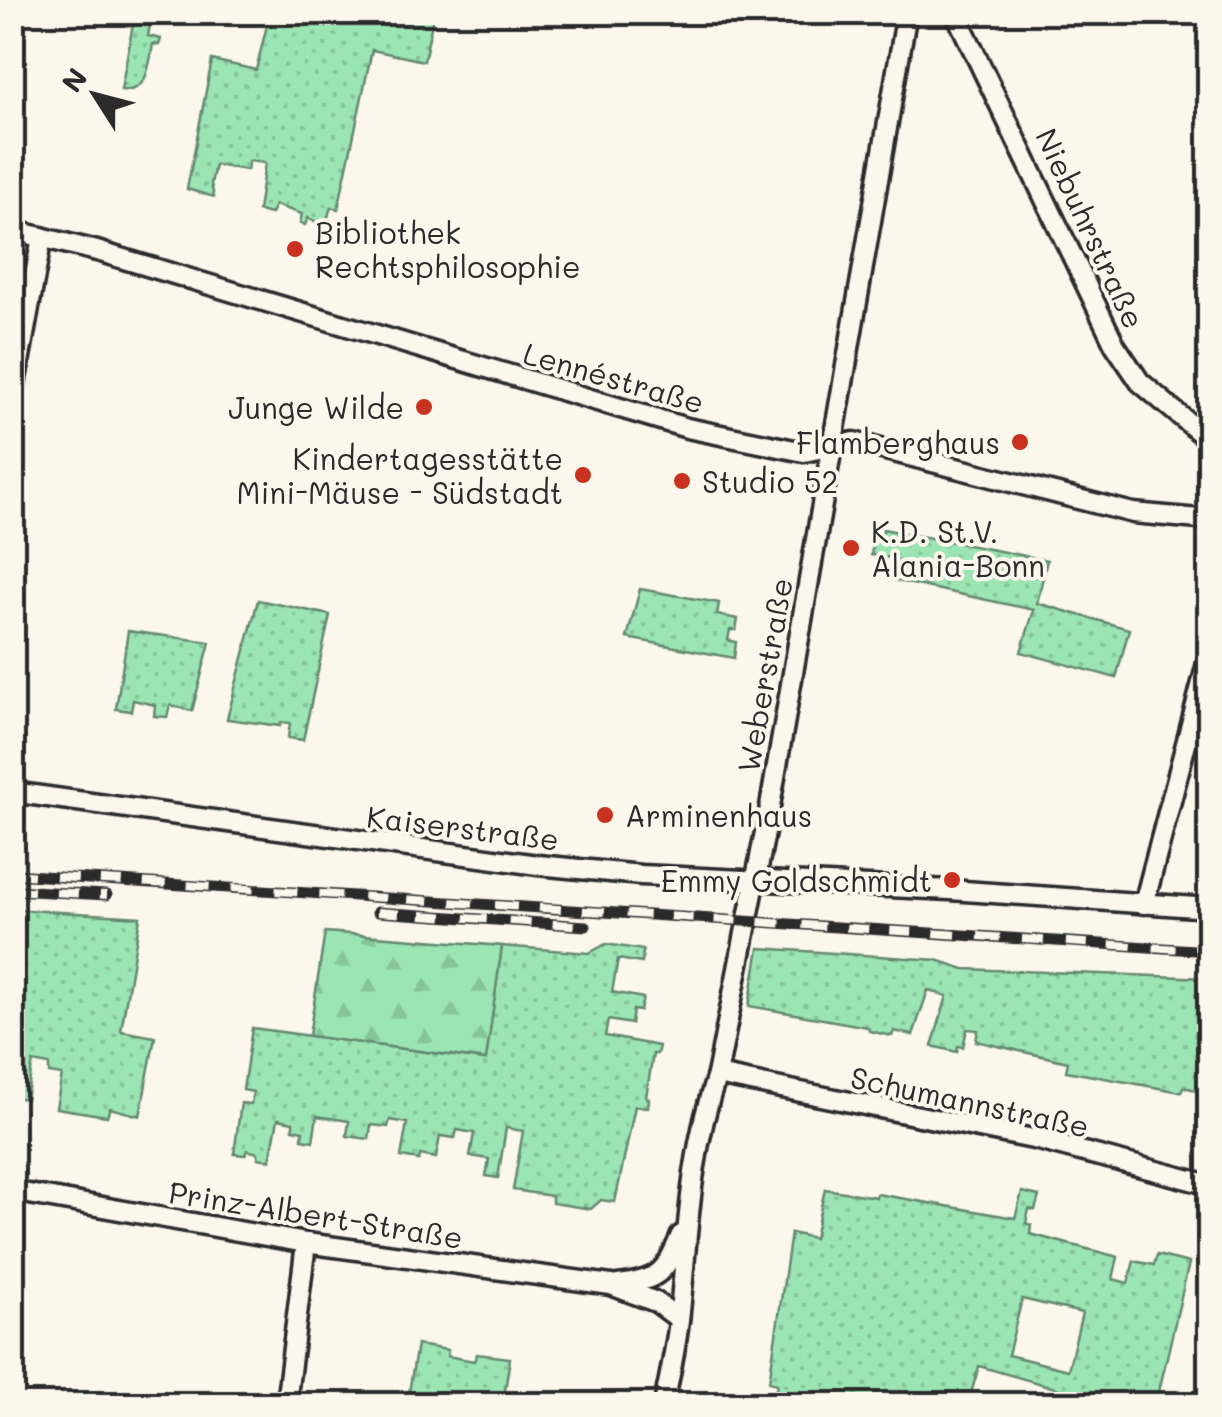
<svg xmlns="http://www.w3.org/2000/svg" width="1222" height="1417" font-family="Mali,sans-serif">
<defs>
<pattern id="grass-dots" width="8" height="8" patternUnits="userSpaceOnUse" patternTransform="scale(2.5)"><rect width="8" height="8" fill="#9be4b3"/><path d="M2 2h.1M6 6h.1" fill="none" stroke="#86c49a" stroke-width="1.8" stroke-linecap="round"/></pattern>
<pattern id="forest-firs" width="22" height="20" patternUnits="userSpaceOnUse" patternTransform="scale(2.5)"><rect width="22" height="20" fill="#9be4b3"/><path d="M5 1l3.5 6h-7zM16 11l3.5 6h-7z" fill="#86c49a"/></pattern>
</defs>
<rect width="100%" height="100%" fill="#fbf7ec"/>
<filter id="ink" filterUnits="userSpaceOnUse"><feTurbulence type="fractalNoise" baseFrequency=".01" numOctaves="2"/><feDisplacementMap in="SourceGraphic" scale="20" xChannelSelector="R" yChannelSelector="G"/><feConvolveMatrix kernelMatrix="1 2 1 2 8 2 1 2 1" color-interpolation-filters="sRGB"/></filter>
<g filter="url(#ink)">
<g fill="url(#grass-dots)" stroke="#63886f" stroke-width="2.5" fill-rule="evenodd">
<path d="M135 13H152L148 36 161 39 159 45 153 44C149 65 148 94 121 90Z"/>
<path d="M270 13H434L424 61 372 50 338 209 331 207 325 226 308 218 305 225 300 223 302 214 275 205 271 214 258 211 265 163 249 161 247 170 215 165 211 184 214 197 187 189 212 60 256 70Z"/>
<path d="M883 529 1047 560 1037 603 1129 629 1116 678 1021 652 1034 610 893 580 897 559 871 555 874 540 881 541Z"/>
<path d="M640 589 719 603 717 615 738 619 736 630H730L728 640 736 642 734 658 627 638Z"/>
<path d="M258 600 330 615 303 740 288 738 290 723 281 722 280 726 227 719Z"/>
<path d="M128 631 210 642 192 711 170 705 167 717 154 716 155 705 133 700 131 711 116 709Z"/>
<path d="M12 909 140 917 121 1031 155 1037 140 1116 110 1108 107 1116 56 1108 62 1075 49 1073V1065L33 1062 26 1099 13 1097Z"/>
<path d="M606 944 643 950 642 963 618 959 612 992 643 998 640 1011 633 1010 631 1024 608 1020 605 1036 659 1046 657 1054H653L646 1097 649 1099 648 1107 635 1106 615 1202 601 1200 591 1209 552 1203V1196L513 1190 523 1131 506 1128 498 1178 486 1176 489 1159 470 1156 474 1133 457 1130 455 1138 440 1136 436 1158 420 1155 419 1160 401 1157 407 1123 390 1120 388 1127 371 1125 369 1139 347 1136 349 1121 317 1116 313 1141 302 1139 303 1131 293 1129V1122L278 1119 270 1160 258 1158V1153L247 1150 245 1155 234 1154 241 1103 251 1104 253 1092 243 1090 252 1028 485 1060 502 946 589 953Z"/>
<path d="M759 948 937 960 964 969 1209 978V1102L1199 1100 1201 1091 1183 1087 1181 1092 1066 1071 1068 1062 976 1041 978 1030 967 1029 963 1047 958 1046 957 1052 932 1046 947 996 928 990 913 1035 894 1031 892 1036 869 1031 868 1027 749 1006Z"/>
<path d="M825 1189 876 1197 877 1194 1015 1218 1022 1192 1039 1196 1035 1210 1029 1209 1026 1223 1031 1225 1030 1234 1118 1257 1113 1279 1128 1283 1134 1261 1154 1265 1157 1255 1189 1263 1156 1404H1110L979 1366 968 1404H773L777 1384 769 1382 791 1233 814 1238ZM1022 1299 1082 1313 1068 1370 1008 1355Z"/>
<path d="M417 1345 448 1350 447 1356 474 1361 477 1354 510 1358 503 1404H407Z"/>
</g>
<path fill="url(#forest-firs)" stroke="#63886f" stroke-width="2.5" d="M325 932 502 946 486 1060 309 1036Z"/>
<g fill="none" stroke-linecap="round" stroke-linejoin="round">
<g stroke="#2b2b2b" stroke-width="25">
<g id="minor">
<path d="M955 12 1115 345 1140 382 1210 441"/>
<path d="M12 230 97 251 687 428 804 452 854 442 1133 513 1210 520"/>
<path d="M12 401 42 237"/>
<path d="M12 792 538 865 641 875 950 890 1210 908"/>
<path d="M1144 904 1210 652"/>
<path d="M717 1075 1038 1140 1210 1185"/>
<path d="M12 1191 306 1243 611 1285 656 1302 679 1319"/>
<path d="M618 1285C659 1280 665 1273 681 1235"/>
<path d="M286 1404 306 1243"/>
<path d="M664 1404C670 1374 677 1343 680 1312 688 1232 690 1152 717 1075L769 812 907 12"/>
</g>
</g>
<use href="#minor" stroke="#fbf7ec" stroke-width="18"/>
<g stroke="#2b2b2b" stroke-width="11">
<g id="rail">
<path d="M12 874 1210 951"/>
<path d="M12 890 107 895"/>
<path d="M377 912 586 926"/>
</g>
</g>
<use href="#rail" stroke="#fbf7ec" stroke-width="8" stroke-dasharray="22" stroke-linecap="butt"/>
</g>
</g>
<g fill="#c8321e" stroke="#fbf7ec" stroke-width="4">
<circle cx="295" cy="249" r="10"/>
<circle cx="424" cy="407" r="10"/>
<circle cx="1020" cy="442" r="10"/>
<circle cx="583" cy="475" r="10"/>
<circle cx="682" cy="481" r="10"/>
<circle cx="851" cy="548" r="10"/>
<circle cx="605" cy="815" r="10"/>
<circle cx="952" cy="880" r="10"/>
</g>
<g text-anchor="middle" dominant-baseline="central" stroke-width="8" stroke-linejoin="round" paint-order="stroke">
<g font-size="30" fill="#2b2b2b" stroke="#fbf7ec">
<text transform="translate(1091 228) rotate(65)">Niebuhrstraße</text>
<text transform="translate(614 377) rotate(16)">Lennéstraße</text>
<text transform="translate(764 675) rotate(-80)">Weberstraße</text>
<text transform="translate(463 827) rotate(7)">Kaiserstraße</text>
<text transform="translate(970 1101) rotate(12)">Schumannstraße</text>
<text transform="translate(316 1214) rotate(9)">Prinz-Albert-Straße</text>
</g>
<g font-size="30" fill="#2b2b2b" stroke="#fbf7ec" text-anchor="start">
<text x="315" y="232">Bibliothek<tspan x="315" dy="34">Rechtsphilosophie</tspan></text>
<text x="404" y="407" text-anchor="end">Junge Wilde</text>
<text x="1000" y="442" text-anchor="end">Flamberghaus</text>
<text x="563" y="458" text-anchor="end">Kindertagesstätte<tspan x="563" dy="34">Mini-Mäuse - Südstadt</tspan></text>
<text x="702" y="481">Studio 52</text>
<text x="871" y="531">K.D. St.V.<tspan x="871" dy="34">Alania-Bonn</tspan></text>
<text x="625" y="815">Arminenhaus</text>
<text x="932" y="880" text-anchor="end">Emmy Goldschmidt</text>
</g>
</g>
<rect width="1222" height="1417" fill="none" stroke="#fbf7ec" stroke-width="50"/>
<rect x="25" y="25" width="1172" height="1367" fill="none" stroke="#2b2b2b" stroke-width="4" filter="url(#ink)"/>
<g transform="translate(95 95) rotate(306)" stroke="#fbf7ec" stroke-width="8" paint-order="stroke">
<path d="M0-8L18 38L0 25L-18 38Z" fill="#2b2b2b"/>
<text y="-15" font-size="28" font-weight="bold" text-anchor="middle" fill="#2b2b2b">N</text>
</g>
</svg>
